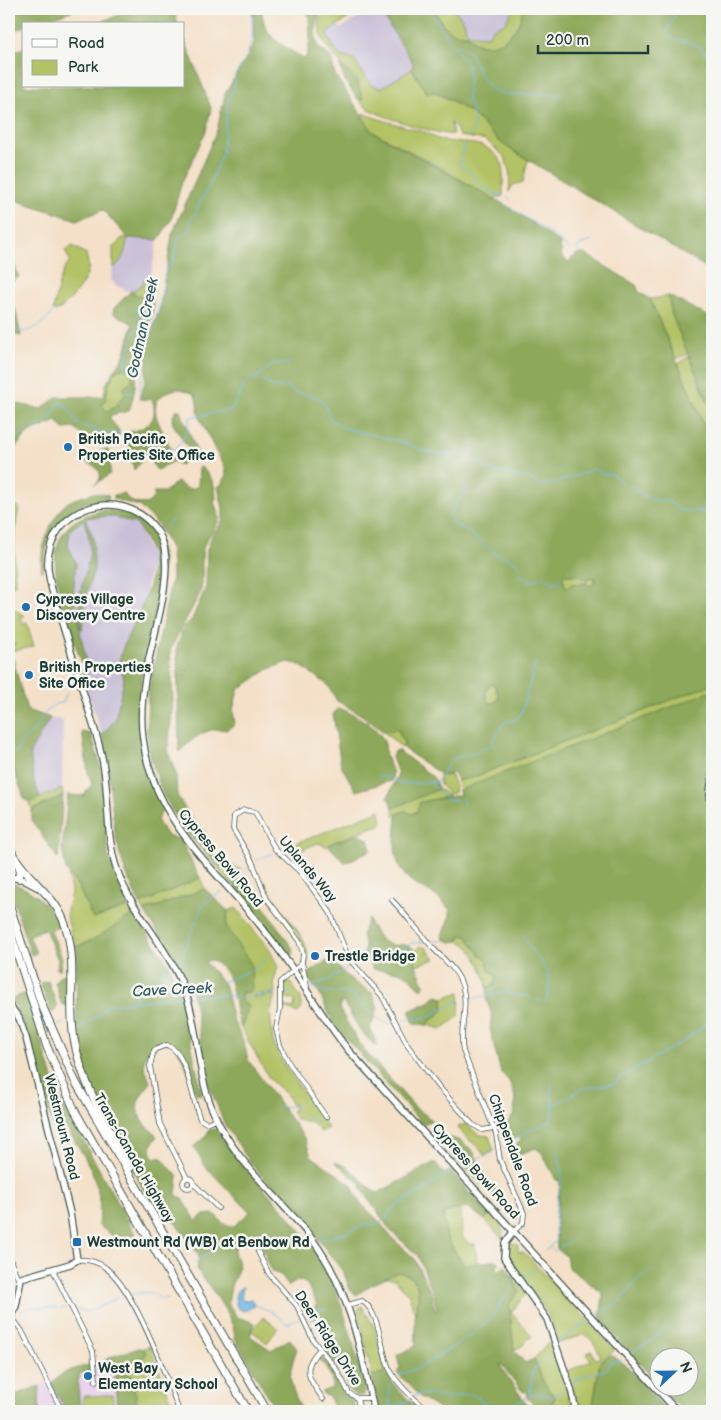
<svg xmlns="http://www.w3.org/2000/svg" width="721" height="1420" font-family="'Balsamiq Sans',sans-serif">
<rect width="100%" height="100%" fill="#f6f6f2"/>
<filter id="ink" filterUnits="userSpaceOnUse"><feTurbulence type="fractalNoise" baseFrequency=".02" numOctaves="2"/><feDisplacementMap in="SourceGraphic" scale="10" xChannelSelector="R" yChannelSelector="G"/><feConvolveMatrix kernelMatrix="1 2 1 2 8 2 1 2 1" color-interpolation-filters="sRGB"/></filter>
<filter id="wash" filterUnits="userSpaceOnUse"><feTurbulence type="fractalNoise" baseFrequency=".0096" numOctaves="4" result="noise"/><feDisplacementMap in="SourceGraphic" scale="20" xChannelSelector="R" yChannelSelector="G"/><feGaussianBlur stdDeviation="1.12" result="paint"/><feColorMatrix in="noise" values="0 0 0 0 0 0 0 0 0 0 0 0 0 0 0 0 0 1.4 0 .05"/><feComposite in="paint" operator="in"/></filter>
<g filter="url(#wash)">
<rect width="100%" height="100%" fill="#f4e0c8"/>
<path fill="#e9d1ed" d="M114 1355 115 1411H9V1398Z"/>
<g fill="#c9bfd7">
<path d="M454 9H513L505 23 498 26 488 36 472 35 466 30 464 21Z"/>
<path d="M370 11 384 14 413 64 412 69 382 88 371 85 354 60 339 55 327 36 328 31 337 25 341 28Z"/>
<path d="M128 238 158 240 150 279 148 278 142 285 130 292 117 286 111 280 113 268 119 264 123 256Z"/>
<path d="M90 516H111L137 524 152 559 142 610 120 655 124 679 115 720 102 735 85 683V676L88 672 73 595 76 563 68 545 70 530Z"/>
<path d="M50 718 63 720 62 789 40 797 34 782 30 752Z"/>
</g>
<g fill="#b2c265" stroke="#68804c">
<path d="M325 9H348L346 13 349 18 329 31 327 36 339 55 354 60 371 85 381 88 412 69 420 83 473 114 502 144 528 159 523 182 513 185 509 192 510 175 505 157 486 140 459 136 455 126 451 122 453 134C444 137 380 116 371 110 366 108 362 104 359 100H361C358 64 302 46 325 9Z"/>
<path d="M434 9H454L464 21 466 30 472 35 488 36 492 29 505 23 513 9H523L524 11C518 30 499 54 476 43 473 41 471 37 468 35 464 33 460 35 456 34 444 30 439 19 434 9Z"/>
<path d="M363 113C384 122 406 126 427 133 431 135 436 139 441 140 465 146 488 137 503 165V196L494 199 434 164 373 132 362 117Z"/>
<path d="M122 238H128C125 249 124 261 113 268V247Z"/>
<path d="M73 246 86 254C87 259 89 265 88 270 86 282 67 307 55 312L53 310C57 294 59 273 70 261L65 250Z"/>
<path d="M145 278 150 279 149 296 142 297 130 292 142 285Z"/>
<path d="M669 296 671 313 688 354 676 359 650 299Z"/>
<path d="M689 356 712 412V444L678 364Z"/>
<path d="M120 368 132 371V381L124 388 125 396 117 407 106 411 101 403H104C108 391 109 375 120 368Z"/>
<path d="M9 504 19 507 14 537 15 585 9 588Z"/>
<path d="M562 575H578L587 581 589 577 594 578 595 581 590 587 587 583 573 584 566 588Z"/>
<path d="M9 607 24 615 25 616 21 618 23 624 27 623 34 646 14 651 12 645 16 644H12L9 633Z"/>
<path d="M492 683 495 686 499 699 493 703H489C484 695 484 688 492 683Z"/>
<path d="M712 684V691L459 791 457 781 471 778Z"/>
<path d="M398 730 404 742 402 748 384 732Z"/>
<path d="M439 774 451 776 455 786 454 793 449 794 440 785Z"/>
<path d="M62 789 63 796 32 810 30 802Z"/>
<path d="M439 789 449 796 421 802 417 811 412 814 405 811 394 815 393 808Z"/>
<path d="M380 810 382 824 333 842 327 847 318 843 298 851 292 845Z"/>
<path d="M226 864 241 869 239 878 230 883 220 872Z"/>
<path d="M68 875 78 886 93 919 128 907 134 914C114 926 96 941 75 947L66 915 71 892Z"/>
<path d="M200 878 205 889 144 911 140 904Z"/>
<path d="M260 879 266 883C270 909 314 932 307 965H305C309 938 285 921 271 901 266 894 264 886 260 879Z"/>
<path d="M236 908 269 949 278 966 274 981 275 993 254 995V998L275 995 270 1013 273 1042 283 1063 328 1128 321 1132 312 1123 296 1119 292 1110 296 1105 293 1104 292 1106 287 1095 270 1080 241 1028 249 1006 241 1001V993L249 992 226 926 228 911Z"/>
<path d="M461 935 467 936 487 959 491 972 497 977 495 984 487 988C486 975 473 943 458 941Z"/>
<path d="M419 947H426L428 950 425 955 428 950 435 959 416 965 415 953Z"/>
<path d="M285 981 290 982 301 998V1010L298 1013 284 1008 283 1006 294 1008 295 1001 286 997 283 1002V985Z"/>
<path d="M460 992 459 1016 442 1029 426 1025 444 1009 443 998Z"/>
<path d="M465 1124 479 1135 489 1136 494 1151 484 1155C477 1142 464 1140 458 1127Z"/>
<path d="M476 1198C485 1208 508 1225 502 1239L485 1220 489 1216Z"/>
<path d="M461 1209 462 1236 469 1244H475L477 1261 480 1264 464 1265 447 1239 443 1213Z"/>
<path d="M511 1242 518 1245V1252H524L615 1350 600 1362 592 1411H578L567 1371 591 1361 587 1353 592 1351 595 1359 601 1357 594 1343 585 1334 559 1343 547 1312 508 1258V1248Z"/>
<path d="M398 1272C422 1278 420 1294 415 1314L409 1295 395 1279 385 1278Z"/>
<path d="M511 1273 526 1294 511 1312 532 1336 522 1346 514 1350 509 1304 519 1292Z"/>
<path d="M362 1306 374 1327 386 1372 372 1376 359 1313V1308Z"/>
<path d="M263 1317 278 1328 267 1343 252 1331Z"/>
<path d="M551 1343 572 1406 559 1411 549 1409 555 1398 544 1383 534 1359 547 1344Z"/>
<path d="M150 1346 174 1408 168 1411H116L117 1357Z"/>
<path d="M113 1395V1411H83V1396Z"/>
</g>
<g fill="#8da85a" stroke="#567247" fill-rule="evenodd">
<path d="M9 9H77L34 24H24V27L9 32Z"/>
<path d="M135 9H173L178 24H95Z"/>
<path d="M253 9H262C262 38 283 45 304 59 312 52 310 19 307 9H321L315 33 318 47 331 57 335 75 373 132 511 208 560 243 562 257 568 262 577 254H585L636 285 639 292 650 299 712 444V684L471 778 457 781 454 773 443 776 404 749V742L398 730 384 732 363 716 337 701 328 685 298 664 287 662 267 670 238 690 233 710 235 724 226 730C206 726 193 739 179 752L177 647 184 627 192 619 206 587 207 549 213 533 223 521V508L218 487C235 473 220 461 214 448 210 438 205 429 200 419 197 412 198 403 195 395 187 390 179 387 170 391 138 404 168 434 171 451L145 457 134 470 127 438 129 432C146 429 160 420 152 400L139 399 145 382 149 339 160 309 172 235 217 130 225 94 254 44ZM562 575H578L587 581 589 577 594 578 595 581 590 586 587 583 572 584 566 588ZM491 683 495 686 499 699 493 703H489L485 693Z"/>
<path d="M379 9H434L442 24 452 32 468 36 475 42 482 45H491L504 41 518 26 523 9H712V271L502 144 473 114 438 92 427 93 412 69 413 63Z"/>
<path d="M184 38 211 108 206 131 182 182 171 220 158 240 128 238 103 210 77 220 9 198V53L24 48V86H184Z"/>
<path d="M340 65 357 81 363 99 359 100 357 98 345 81Z"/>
<path d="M9 252 19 277 9 283Z"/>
<path d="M130 292 142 297 151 295C160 311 143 329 140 344 136 366 137 389 129 411L111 415 110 419 119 430 118 436 89 446 87 440 74 428 64 429 57 421 28 433 9 455V402L41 409 57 397H103L107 382 124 356 133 324 113 313 114 308ZM120 368 132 371V381L124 388 125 396 117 402V407H113L111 411H106L101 403H104C108 391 109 375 120 368Z"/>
<path d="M669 296 712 318V412L671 313Z"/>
<path d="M15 308 21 336 9 333V309Z"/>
<path d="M176 410H180L201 462 195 459 173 424 172 419Z"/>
<path d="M107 449 110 452V474L94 485 100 479C102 469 93 465 85 461L86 457Z"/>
<path d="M175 456 183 460 181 465 173 461 157 470 149 460Z"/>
<path d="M199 466C211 474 215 484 216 498L214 502 220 518C216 529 206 537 203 549 200 564 205 578 200 593L170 650 173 701 168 752 176 774 177 795 191 818 204 830 211 851 218 859 225 861V868L221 871 185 831 163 795 151 758 147 732 148 694 172 577 171 550 158 525 139 506 114 499V495L124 493C129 503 138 505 148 503L154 497V492H164L177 482C185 487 189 492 198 486Z"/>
<path d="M93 493 109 495 108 499 86 503 67 513 48 540 42 571C38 552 52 515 67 503 74 498 85 496 93 493Z"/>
<path d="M105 510 127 513 142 522 156 537 163 557 161 584 142 672 138 726 163 810 157 820 167 836 180 839 200 878 140 904C128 881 119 857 115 831 110 798 110 768 102 735L115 720 124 679 122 671 118 668C123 631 154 600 152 560 152 549 142 534 137 524L111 516 85 518 93 537 94 569 85 599 82 630 80 626C80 616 78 605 80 595 86 565 97 551 83 520L70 530 68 545 76 563 73 595 88 672 85 676C81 672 84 667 82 663 78 652 74 642 70 630 56 582 34 523 105 510Z"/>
<path d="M9 645 27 710 50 718 30 752 34 782 40 797 30 802 25 800 9 757Z"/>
<path d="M712 691V759L706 785V801L712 835V1411H683L661 1388H688V1358H658V1384L600 1319 603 1295 601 1292 568 1267 566 1256 557 1249 556 1223 560 1181 556 1180 542 1153 536 1148 516 1155 511 1150 521 1140 518 1137 507 1140 503 1128 513 1116 516 1100 509 1081 501 1072 495 1050 490 1028 492 1015 487 1001V988L495 984 497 976 489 970 487 959 480 955 467 936 461 935 458 941 451 942 443 939C443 928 451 924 450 910 444 904 437 896 430 892 426 890 422 889 419 887 389 868 395 845 397 814L405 811 412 814 417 812 420 802 460 795 459 791 465 788Z"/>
<path d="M339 708C354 714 380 727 385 744 386 748 385 752 386 756 389 766 396 771 391 781L356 791 341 766 333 714Z"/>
<path d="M82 732 91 734 102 771 108 856 128 907 93 919 78 886 66 870 62 849 68 795 83 796 92 784 88 772Z"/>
<path d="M394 751H399L433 777 439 789 393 808 388 797 398 774 392 757Z"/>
<path d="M63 796 58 859 32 821V810Z"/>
<path d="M358 834 368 839 371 850 345 863 328 845Z"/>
<path d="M239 878 252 890 293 949V954L289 955 231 882Z"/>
<path d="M11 883C34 889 48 906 61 925L51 931 62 958 60 970 57 969 58 960 45 929 29 935 36 953 31 955 11 893Z"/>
<path d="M205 889 228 911 226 926 251 964 252 989 249 992 241 993V1001L249 1006 241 1028C230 1004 239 972 210 960L205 962 224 984 233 1020 244 1043 248 1060 305 1139 311 1156 351 1184 360 1203 377 1219 392 1238 414 1258 431 1293 435 1311 437 1310 433 1292 418 1256 390 1230 362 1189 361 1184 335 1162 348 1167 373 1191 378 1193 435 1162 444 1174 451 1171 489 1216 485 1220 468 1207 443 1213 447 1239 464 1265 496 1260 500 1263 496 1266 499 1271 505 1266 510 1272 507 1275 510 1274 519 1292 509 1304 514 1350 525 1363 534 1359 544 1383 555 1398 549 1409 541 1410 527 1398 526 1391 523 1392 501 1364 500 1366 527 1405 522 1411H442L420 1397 397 1372 400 1369 397 1355 416 1346 415 1314 419 1299 417 1283 409 1275 398 1272 369 1286 357 1295 350 1290 344 1273 308 1226 252 1165 225 1125 208 1082 193 995 183 971 144 911Z"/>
<path d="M134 914 169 965 180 992 202 1095 197 1094 194 1090C188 1074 179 1029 154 1047 149 1050 143 1058 144 1063 144 1070 149 1076 150 1084 129 1107 136 1116 157 1136L151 1146 152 1157 162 1158 178 1177 176 1195 184 1200 196 1221 203 1215 214 1214 224 1224 234 1226 250 1212 204 1165 197 1151 193 1147 205 1138 209 1130 216 1129C244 1173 282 1203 311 1244 341 1288 352 1339 365 1390L364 1395 356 1396 349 1389 342 1372 324 1351 335 1341 323 1316 311 1320 308 1314 317 1304 307 1284 299 1280 289 1286 281 1275 272 1272 263 1248 251 1242 237 1245 234 1251 239 1267 231 1286 228 1303 237 1317 255 1323 250 1336 271 1350 290 1339 297 1349C286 1378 290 1384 302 1411H276L235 1339C236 1319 209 1286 197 1270L199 1255 168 1213 151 1204 103 1113 86 1075 77 1044 76 947C97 940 115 925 134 914Z"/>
<path d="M368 919C373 928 378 940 388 944 399 948 401 940 415 950L416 965 424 984 423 988H419C415 984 413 979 408 976 401 970 383 971 373 969L364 954 365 944 362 935Z"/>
<path d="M327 961 333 963 354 982 372 993 378 1008 370 1028 378 1046 374 1045 360 1030 344 1003H340L341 1012 362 1048 414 1106 432 1120 423 1125 334 1025 319 993 309 980 308 973Z"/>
<path d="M60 975H67L66 1006 61 1003 55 982Z"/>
<path d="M48 981 57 1006 54 1012H51L40 983Z"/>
<path d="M26 993 59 1097 141 1245H126L99 1226C104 1183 87 1160 65 1126L53 1128C42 1084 32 1039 11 999Z"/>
<path d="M436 995 443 998 444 1009 426 1025 414 1023 409 1011 431 1001Z"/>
<path d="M441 1135 461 1141 473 1151 487 1178 496 1188 497 1195 489 1192 437 1140Z"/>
<path d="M139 1348 144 1349 146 1353 145 1356 130 1364 129 1371 136 1395 137 1411H118L114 1374 110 1369 100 1370 97 1365 113 1356Z"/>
<path d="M611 1355 626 1365 667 1411H592L600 1362Z"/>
<path d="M320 1356 336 1374 357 1411H323L332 1407 331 1399 321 1392 332 1388C334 1376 325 1364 316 1357Z"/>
<path d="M93 1363 92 1372 80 1373 78 1382 80 1408 73 1409 64 1407 51 1385C61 1369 77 1370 93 1363Z"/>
<path d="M386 1372 397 1389 415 1406 412 1411H380L372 1376Z"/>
<path d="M40 1386 39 1411H9V1397Z"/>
</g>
<path fill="#70b6e7" stroke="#487a8e" d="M243 1287 241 1298 244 1301 251 1299 255 1306 243 1311 237 1307C234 1299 234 1289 243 1287Z"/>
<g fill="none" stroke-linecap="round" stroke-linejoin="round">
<g stroke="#70b6e7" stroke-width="1">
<path d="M429 9 467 65 469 73 467 101 471 105C471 117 481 128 467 137"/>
<path d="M669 9 675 15 667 30C671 49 698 31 712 63"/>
<path d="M457 46 462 45C476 55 475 72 486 84 504 104 539 89 561 96"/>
<path d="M465 145 459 165 472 173 480 185 492 191 498 198"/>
<path d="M495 194 503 195"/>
<path d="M507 197 510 199"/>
<path d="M501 202 553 235 570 250"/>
<path d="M577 251 579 245 592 241"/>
<path d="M9 324 13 325 16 331C29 335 47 322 54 310"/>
<path d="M124 370 128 349 134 332 140 325 138 309H131"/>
<path d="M257 377 273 364 290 363"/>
<path d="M124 392 133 393"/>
<path d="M139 394 146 347 158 311 166 268 172 264 179 236 190 232V220L196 213 200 201 205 194 222 155 228 103 234 87 235 75 247 57 252 38V9"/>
<path d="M126 436C143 440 159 452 176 449L187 432 190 417 232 410 248 378C256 377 266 381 273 387H288L296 393 317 397 324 402 330 419 344 428 403 442 421 450 444 455 456 453 469 458"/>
<path d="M9 442 30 428 44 424 50 419 59 403 65 405 78 424 103 432 122 434"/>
<path d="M176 449 185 454"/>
<path d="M472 460C479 462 484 468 490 470 499 474 508 470 514 477L529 478 540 485 553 484 594 469 604 474H612L622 483"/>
<path d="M627 483 639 493 654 500 668 501 680 510 703 512 712 516"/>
<path d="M468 486 450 514 452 522 457 526 462 527 495 553 516 562 520 568"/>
<path d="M699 512 708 503"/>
<path d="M167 525 173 519"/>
<path d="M520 575 531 581 541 577 555 583 562 577"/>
<path d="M9 752 18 751 21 741 33 732 45 713 55 704 63 703 67 692"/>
<path d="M452 760 489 747 505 721 515 720 521 714 536 662"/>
<path d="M378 776 391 778 401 784 437 782 449 763"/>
<path d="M431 783 447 800H457"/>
<path d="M462 798 464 804"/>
<path d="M282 851 295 848"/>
<path d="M257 860 273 853"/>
<path d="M231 884 250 865"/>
<path d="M524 936C537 965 557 966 546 1002"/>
<path d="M433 941H442"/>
<path d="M358 964 396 952 412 943 423 942"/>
<path d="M175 965 181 961C184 941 198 925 202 905L221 892"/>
<path d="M222 982 254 969 267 957"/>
<path d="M312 986C324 996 337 989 350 995 364 1002 375 1023 392 1024"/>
<path d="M313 986 328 980 349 967"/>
<path d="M283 993 292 992"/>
<path d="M189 996 227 995 241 998 275 994"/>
<path d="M469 999 505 992 517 996 527 995 532 1000"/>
<path d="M131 1000 141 995 172 967"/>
<path d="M537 1000 541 1001"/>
<path d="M400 1020 429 1017 460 1000"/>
<path d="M55 1026 63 1024"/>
<path d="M9 1027H14"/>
<path d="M80 1028 100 1014 107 1005 185 996"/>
<path d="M551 1083 553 1109"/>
<path d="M280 1107 295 1106 297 1109"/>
<path d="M302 1115 319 1123"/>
<path d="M503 1149 524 1133 551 1121 553 1107 560 1101 584 1088 614 1084 621 1077 684 1041 712 1020"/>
<path d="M457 1164C468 1157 480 1160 494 1152"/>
<path d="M320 1240 343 1234 364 1225 379 1224 387 1217 390 1210 433 1184 452 1169"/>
<path d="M550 1247 554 1252"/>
<path d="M557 1250 571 1240"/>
<path d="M545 1251 556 1241C553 1222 556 1201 561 1182 564 1173 558 1160 559 1150"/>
<path d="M193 1264 222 1243 239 1235 250 1237 275 1235 292 1243H308"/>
<path d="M524 1279 536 1268"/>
<path d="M130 1294 150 1292 161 1299 168 1298"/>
<path d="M255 1305 271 1311 287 1324 299 1318"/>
<path d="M61 1308 68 1309"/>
<path d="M76 1309 88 1312 118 1298"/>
<path d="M20 1311 33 1307 57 1308"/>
<path d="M307 1315 317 1310 326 1309"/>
<path d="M596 1315 622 1300 639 1278 651 1271"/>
<path d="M558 1342 587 1322"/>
<path d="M631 1353 654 1339 664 1328"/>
<path d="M397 1375 419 1368 473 1334 495 1313 504 1297 513 1289"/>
<path d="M688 1378 705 1369"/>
<path d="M572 1383 583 1376 606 1370 611 1362 621 1360"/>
<path d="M389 1384 390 1410"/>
<path d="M530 1394 533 1370 545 1358"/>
<path d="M668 1395 678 1388"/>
<path d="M414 1396 421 1394 446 1397 471 1394 492 1407 511 1405 536 1393 551 1397 560 1392"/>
<path d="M385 1411 411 1399"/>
<path d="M647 1411 656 1401"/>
</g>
</g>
</g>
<g filter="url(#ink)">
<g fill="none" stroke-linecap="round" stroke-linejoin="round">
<g stroke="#3f554a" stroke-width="5.5">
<g id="street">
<path d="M392 900C406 915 419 932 432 947 446 962 461 972 464 994 467 1013 459 1032 463 1051L496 1134 500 1160 524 1213 523 1223 514 1231"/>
<path d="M302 963 307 987"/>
<path d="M326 1117 289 1063 280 1045 276 1029 280 1009V982L302 963 303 953 299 941 267 899 252 861 233 829 234 816 244 810 255 812 275 849 299 871 330 912 349 959 382 996 408 1046 439 1087 472 1124 482 1130 494 1128"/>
<path d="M187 1178 160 1124 150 1066 154 1050 167 1045C188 1052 192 1101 200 1119L206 1123 216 1119"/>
<circle cx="188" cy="1183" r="5"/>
<path d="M193 1183 218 1208"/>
<path d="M258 1252 269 1274 297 1306 313 1340 337 1370 349 1393 357 1398H371"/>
<path d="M9 1257 19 1281"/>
<path d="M77 1260C87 1259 98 1262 106 1268 135 1290 166 1375 179 1411"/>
<path d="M53 1270 93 1351 96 1381"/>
<path d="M348 1305 362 1301C380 1311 381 1351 389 1368 398 1386 414 1399 429 1411"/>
<path d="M11 1316 22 1331 59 1405 60 1411"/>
<path d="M320 1349C300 1369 309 1379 323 1399"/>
<path d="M357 1398 360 1411"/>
<path d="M59 1405 67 1411"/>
</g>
</g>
<g stroke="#3f554a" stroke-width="8">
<g id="secondary">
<path d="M712 776 710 793 712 817"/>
<path d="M9 877 22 879 37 887"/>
<path d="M9 1005 19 1018 26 1038 70 1213 77 1260 70 1264 21 1278 16 1306 9 1319"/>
<path d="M514 1231 505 1243 504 1258 547 1319 571 1389 576 1411"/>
<path d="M374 1411C361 1350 350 1290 312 1239 279 1196 234 1162 213 1111 197 1074 199 1034 187 997 172 950 133 916 117 870 105 835 110 799 103 763 100 745 94 728 89 711 77 671 64 630 52 590 49 577 46 565 49 552 60 499 132 488 159 534 178 566 152 637 146 673 142 695 140 717 143 739 153 822 219 871 267 934 297 971 319 1014 349 1051L677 1411"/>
</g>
</g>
<g stroke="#3f554a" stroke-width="9">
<g id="highway">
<path d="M9 846 21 871 18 878"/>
<path d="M16 859C30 881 53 895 63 919 79 958 67 999 74 1039 82 1086 109 1127 130 1168"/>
<path d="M9 904 41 1003 75 1081 267 1411"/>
<path d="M9 928 47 1047 75 1111 248 1411"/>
</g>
</g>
<use href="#street" stroke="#fff" stroke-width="4"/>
<use href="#secondary" stroke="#fff" stroke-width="5.5"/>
<use href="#highway" stroke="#fff" stroke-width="7"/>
</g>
</g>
<g fill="#1f6fb2" stroke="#f6f6f2" stroke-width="2">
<circle cx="68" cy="447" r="5"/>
<circle cx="26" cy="607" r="5"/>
<circle cx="29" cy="675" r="5"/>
<circle cx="315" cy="956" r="5"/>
<rect x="72" y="1237" width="10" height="10" rx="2.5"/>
<circle cx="88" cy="1376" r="5"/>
</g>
<g text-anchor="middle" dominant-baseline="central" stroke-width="5" stroke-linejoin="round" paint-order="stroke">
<g font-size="14" font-weight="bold" fill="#1f3d34" stroke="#f6f6f2" text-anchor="start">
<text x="78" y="439">British Pacific<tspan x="78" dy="16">Properties Site Office</tspan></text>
<text x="36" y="599">Cypress Village<tspan x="36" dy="16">Discovery Centre</tspan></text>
<text x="39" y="667">British Properties<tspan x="39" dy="16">Site Office</tspan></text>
<text x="325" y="956">Trestle Bridge</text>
<text x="87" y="1242">Westmount Rd (WB) at Benbow Rd</text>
<text x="98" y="1368">West Bay<tspan x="98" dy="16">Elementary School</tspan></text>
</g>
<g font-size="14" fill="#1f3d34" stroke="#f6f6f2">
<text transform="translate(221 858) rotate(50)">Cypress Bowl Road</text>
<text transform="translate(308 869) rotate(50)">Uplands Way</text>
<text transform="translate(62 1127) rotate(76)">Westmount Road</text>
<text transform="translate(513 1150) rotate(70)">Chippendale Road</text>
<text transform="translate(134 1158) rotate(60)">Trans-Canada Highway</text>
<text transform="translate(476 1171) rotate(48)">Cypress Bowl Road</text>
<text transform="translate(328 1338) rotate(57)">Deer Ridge Drive</text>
</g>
<g font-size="15" font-style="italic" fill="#335b61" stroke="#f6f6f2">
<text transform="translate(143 328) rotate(-78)">Godman Creek</text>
<text transform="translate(172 990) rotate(-3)">Cave Creek</text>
</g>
</g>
<rect width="721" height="1420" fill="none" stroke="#f6f6f2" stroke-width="30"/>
<rect x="22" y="22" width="162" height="65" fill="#f6f6f2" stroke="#a0aca6"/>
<rect x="32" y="39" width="25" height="8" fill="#ffffff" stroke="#a0aca6"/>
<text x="68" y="48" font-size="15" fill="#1f3d34">Road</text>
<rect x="32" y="60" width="25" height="15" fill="#b2c265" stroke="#a0aca6"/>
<text x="68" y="72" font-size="15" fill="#1f3d34">Park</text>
<g transform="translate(674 1372) rotate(68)"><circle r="24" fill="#f6f6f2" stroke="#a0aca6"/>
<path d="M0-4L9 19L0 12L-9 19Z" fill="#1f6fb2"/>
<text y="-8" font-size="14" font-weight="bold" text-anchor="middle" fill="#1f3d34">N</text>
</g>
<path d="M538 45v8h110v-8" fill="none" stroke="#1f3d34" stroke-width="2.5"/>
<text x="546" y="45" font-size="15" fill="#1f3d34" stroke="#f6f6f2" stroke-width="4" paint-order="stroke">200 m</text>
</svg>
